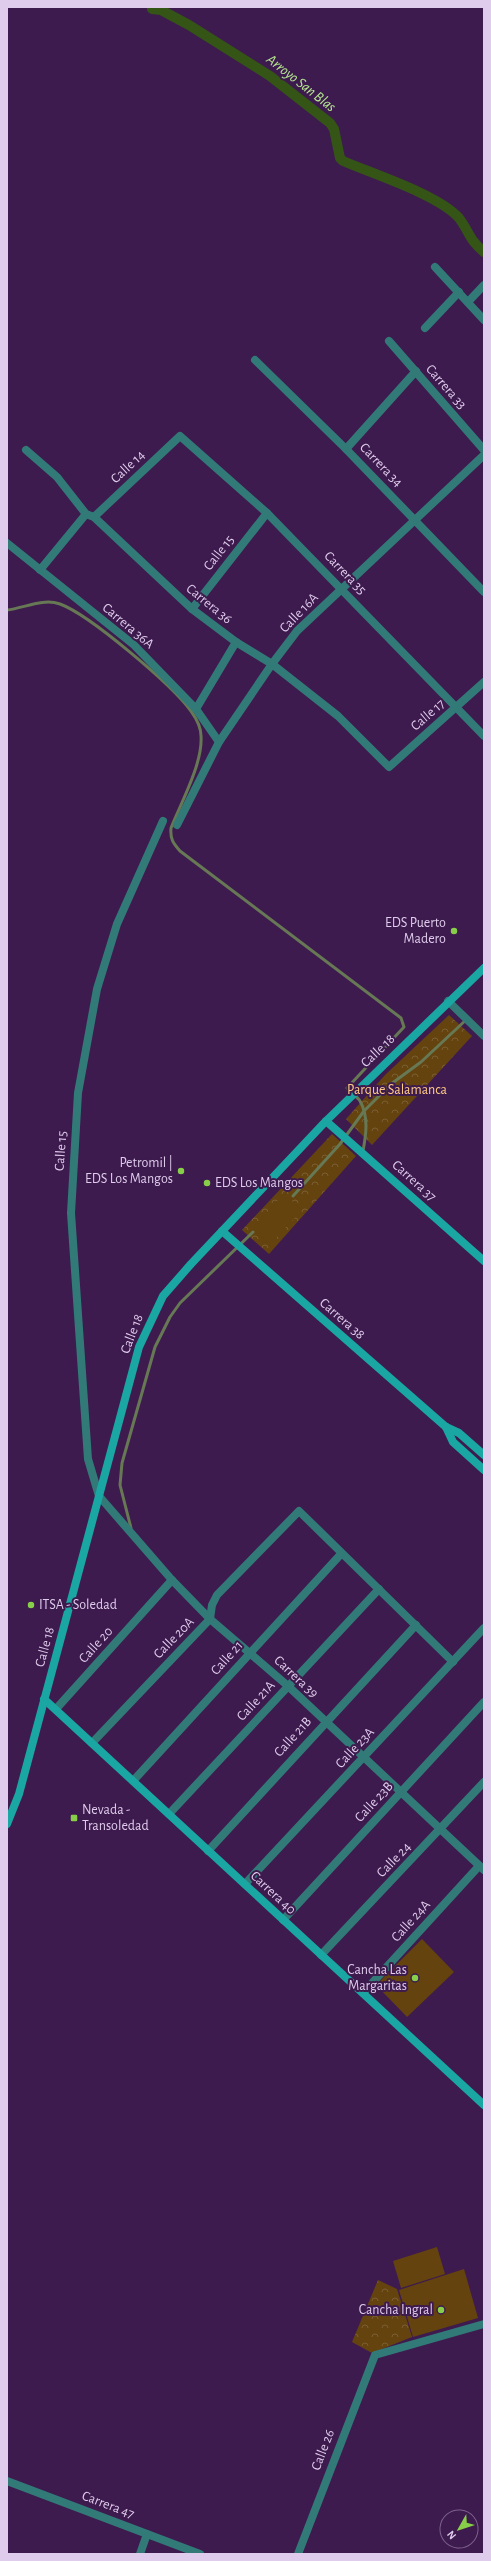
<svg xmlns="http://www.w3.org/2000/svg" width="491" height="2561" font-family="'Alegreya Sans',sans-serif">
<defs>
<pattern id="forest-crowns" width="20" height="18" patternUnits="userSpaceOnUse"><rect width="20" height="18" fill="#64430f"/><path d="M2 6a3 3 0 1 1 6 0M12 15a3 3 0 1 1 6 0" fill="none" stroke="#7a5d32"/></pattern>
</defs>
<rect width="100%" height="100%" fill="#3d1b4e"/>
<g fill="url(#forest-crowns)">
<path d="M449 1015 472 1036 372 1145 346 1119 385 1075Z"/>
<path d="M332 1134 356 1156 269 1254 242 1230Z"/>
<path d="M378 2280 397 2289 412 2337 372 2353 352 2342Z"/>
</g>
<g fill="#64430f">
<path d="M284 1194 302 1210 270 1244 253 1228Z"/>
<path d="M422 1939 454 1972 407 2017 376 1985Z"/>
<path d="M437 2247 445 2274 401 2288 393 2261Z"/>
<path d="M464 2269 478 2318 413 2337 399 2290Z"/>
</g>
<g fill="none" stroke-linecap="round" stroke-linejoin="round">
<g stroke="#677855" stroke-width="3">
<path d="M7 610C24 608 43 598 60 604 90 615 172 685 191 711 196 718 201 728 201 736 203 763 181 803 171 828 170 839 173 843 180 851L401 1018 404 1027 347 1088C350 1093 357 1096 360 1101 369 1117 366 1135 363 1151"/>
<path d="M293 1196 340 1144 364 1111 391 1084 421 1062 467 1019"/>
<path d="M131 1528 120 1485 122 1463 155 1347 170 1317 180 1303 253 1232"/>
</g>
<path stroke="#345515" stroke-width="10" d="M152 9 161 10 189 25 270 76 330 123 334 129 340 158 343 161C373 174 439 195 459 218 469 231 469 240 484 252"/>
<g stroke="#327a78" stroke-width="8">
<path d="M435 267 484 320"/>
<path d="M468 302 484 285"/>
<path d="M425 328 459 292"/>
<path d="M389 341 484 450"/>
<path d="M255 360 346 449 484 592"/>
<path d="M346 449 416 371"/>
<path d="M26 450 57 477 86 514 94 517 192 609 236 642 272 664 338 716 389 767 484 682"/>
<path d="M94 517 180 436 267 513 484 736"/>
<path d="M7 543 134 645 196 709 219 742"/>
<path d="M40 570 86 514"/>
<path d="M192 609 267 513"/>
<path d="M196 709 236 642"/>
<path d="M163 821 117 924 97 989 78 1093 71 1213 88 1459 99 1496 172 1580 210 1619 288 1686 484 1870"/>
<path d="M177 825 219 742 272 664 297 631 484 455"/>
<path d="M448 1001 484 1036"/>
<path d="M56 1709 172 1580"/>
<path d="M92 1743 210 1619 212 1605 217 1595 299 1511 453 1662"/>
<path d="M133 1781 341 1554"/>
<path d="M169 1814 379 1589"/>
<path d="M208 1851 416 1625"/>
<path d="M245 1884 484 1628"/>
<path d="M283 1920 484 1702"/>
<path d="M321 1955 484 1782"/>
<path d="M363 1993 479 1866"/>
<path d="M7 2481 200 2554"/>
<path d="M140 2554 147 2534"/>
<path d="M298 2554 375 2355 484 2324"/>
</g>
<g stroke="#1aa6a3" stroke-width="8">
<path d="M326 1121 484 1261"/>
<path d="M222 1231 446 1427 459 1433 484 1455"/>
<path d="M446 1427 453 1442 484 1470"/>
<path d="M44 1699 484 2105"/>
<path d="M7 1824 19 1794 139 1347 163 1296 191 1264 326 1121 484 968"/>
</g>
</g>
<g fill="#88cf49" stroke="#3d1b4e" stroke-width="1.5">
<circle cx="454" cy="931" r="4"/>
<circle cx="181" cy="1171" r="4"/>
<circle cx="207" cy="1183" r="4"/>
<circle cx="31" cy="1605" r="4"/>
<rect x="70" y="1814" width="8" height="8" rx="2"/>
<circle cx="415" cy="1978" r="4"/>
<circle cx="441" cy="2310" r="4"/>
</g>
<g text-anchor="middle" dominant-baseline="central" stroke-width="4" stroke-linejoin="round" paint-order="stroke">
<g font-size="14" fill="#dfcbeb" stroke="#3d1b4e">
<text transform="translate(446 387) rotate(49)">Carrera 33</text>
<text transform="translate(381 465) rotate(46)">Carrera 34</text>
<text transform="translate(128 467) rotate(-43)">Calle 14</text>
<text transform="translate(219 553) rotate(-52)">Calle 15</text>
<text transform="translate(345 573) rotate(46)">Carrera 35</text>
<text transform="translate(209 604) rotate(39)">Carrera 36</text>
<text transform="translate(299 613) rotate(-46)">Calle 16A</text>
<text transform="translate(128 626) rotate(40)">Carrera 36A</text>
<text transform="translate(428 715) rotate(-41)">Calle 17</text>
<text transform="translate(378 1051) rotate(-44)">Calle 18</text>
<text transform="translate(61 1151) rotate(-86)">Calle 15</text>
<text transform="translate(414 1181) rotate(42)">Carrera 37</text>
<text transform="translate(342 1319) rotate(41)">Carrera 38</text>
<text transform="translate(132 1334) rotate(-69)">Calle 18</text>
<text transform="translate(174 1638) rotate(-46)">Calle 20A</text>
<text transform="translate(96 1645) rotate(-48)">Calle 20</text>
<text transform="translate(45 1647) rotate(-75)">Calle 18</text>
<text transform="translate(227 1658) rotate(-48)">Calle 21</text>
<text transform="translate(296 1677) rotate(43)">Carrera 39</text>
<text transform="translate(256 1701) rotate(-47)">Calle 21A</text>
<text transform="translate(293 1737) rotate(-48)">Calle 21B</text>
<text transform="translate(355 1748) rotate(-47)">Calle 23A</text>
<text transform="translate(374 1802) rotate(-47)">Calle 23B</text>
<text transform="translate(394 1860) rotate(-46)">Calle 24</text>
<text transform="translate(273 1893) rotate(43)">Carrera 40</text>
<text transform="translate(411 1921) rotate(-48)">Calle 24A</text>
<text transform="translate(323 2450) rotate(-69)">Calle 26</text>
<text transform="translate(108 2505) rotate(21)">Carrera 47</text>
</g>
<g font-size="14" fill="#dfcbeb" stroke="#3d1b4e" text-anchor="end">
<text x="446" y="923">EDS Puerto<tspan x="446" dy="16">Madero</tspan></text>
<text x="173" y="1163">Petromil |<tspan x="173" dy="16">EDS Los Mangos</tspan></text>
<text x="215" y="1183" text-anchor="start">EDS Los Mangos</text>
<text x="39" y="1605" text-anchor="start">ITSA - Soledad</text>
<text x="82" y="1810" text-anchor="start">Nevada -<tspan x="82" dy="16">Transoledad</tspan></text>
<text x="407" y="1970">Cancha Las<tspan x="407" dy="16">Margaritas</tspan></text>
<text x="433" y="2310">Cancha Ingral</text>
</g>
<g font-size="14" fill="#feca86" stroke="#3d1b4e">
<text x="397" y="1090">Parque Salamanca</text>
</g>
<g font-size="15" font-style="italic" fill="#b5e990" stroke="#3d1b4e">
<text transform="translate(301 83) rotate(38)">Arroyo San Blas</text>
</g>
</g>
<rect width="491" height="2561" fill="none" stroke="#dfcbeb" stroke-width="16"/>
<g transform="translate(459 2529) rotate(231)"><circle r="19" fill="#3d1b4e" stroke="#7e618d"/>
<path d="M0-3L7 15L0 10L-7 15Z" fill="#88cf49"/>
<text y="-6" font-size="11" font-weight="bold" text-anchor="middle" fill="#dfcbeb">N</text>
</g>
</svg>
